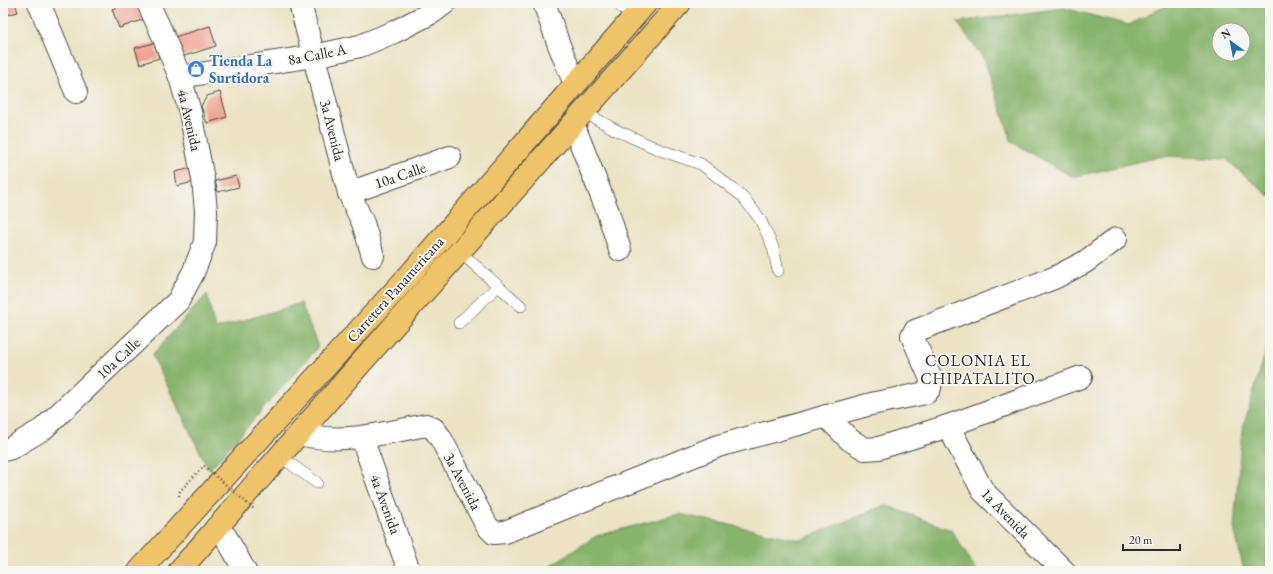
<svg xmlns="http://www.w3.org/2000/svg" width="1273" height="574" font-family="'EB Garamond',serif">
<rect width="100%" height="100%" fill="#f6f6f2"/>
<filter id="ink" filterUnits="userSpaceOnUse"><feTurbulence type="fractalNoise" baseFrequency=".025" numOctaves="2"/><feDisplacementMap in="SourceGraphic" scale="8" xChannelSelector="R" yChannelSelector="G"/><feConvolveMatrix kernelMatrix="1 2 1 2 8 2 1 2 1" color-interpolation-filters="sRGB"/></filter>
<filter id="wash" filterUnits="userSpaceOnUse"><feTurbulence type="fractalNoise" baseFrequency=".012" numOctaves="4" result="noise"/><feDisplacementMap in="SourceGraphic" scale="16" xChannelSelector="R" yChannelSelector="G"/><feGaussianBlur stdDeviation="0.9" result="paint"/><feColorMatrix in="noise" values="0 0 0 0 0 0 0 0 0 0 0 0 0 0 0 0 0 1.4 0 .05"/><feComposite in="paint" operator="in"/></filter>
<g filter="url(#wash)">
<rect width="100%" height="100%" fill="#ebe3c4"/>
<g fill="#87b46c" stroke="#59704c" fill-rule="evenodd">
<path d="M1171 3H1270V197L1226 159 1163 156 1073 177 1012 142 984 59 957 22 1064 8 1129 25ZM1219 30H1243V54H1219Z"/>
<path d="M207 294 215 329 301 303 318 347 209 470 152 355Z"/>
<path d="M1270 337V571H1244L1234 528 1242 431Z"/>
<path d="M885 505 951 530 977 571H542L596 536 679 514 801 540Z"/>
</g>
<g id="blocks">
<g fill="#ef9e8a">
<path d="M3 3H15L18 12 3 16Z"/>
<path d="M129 3H140L145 19 119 28 112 9Z"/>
<path d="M210 26 216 46 181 57 175 37Z"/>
<path d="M154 43 159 58 140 64 135 48Z"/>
<path d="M220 92 227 117 207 123 201 106 207 96Z"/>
<path d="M192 168 194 182 177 186 175 172Z"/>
<path d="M236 176 239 187 218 192 215 181Z"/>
</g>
</g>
</g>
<g filter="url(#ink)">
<use href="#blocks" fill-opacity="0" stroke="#484742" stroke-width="1"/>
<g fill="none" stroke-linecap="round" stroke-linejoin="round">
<g stroke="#484742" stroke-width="12">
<g id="service">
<path d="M618 3 623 9 634 17"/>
<path d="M584 112 616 130 660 150 701 164 742 196 760 219 773 247 778 271"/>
<path d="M460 252 521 306"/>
<path d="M459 323 498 286"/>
<path d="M280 456 317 483"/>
</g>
</g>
<g stroke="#484742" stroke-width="24">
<g id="minor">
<path d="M39 3 76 92"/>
<path d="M300 3 349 193 363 223 373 256"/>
<path d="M544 3 559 45 575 84"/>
<path d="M180 77 314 56 360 46 394 32 433 12 445 3"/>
<path d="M573 124 608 212 620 250"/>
<path d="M349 193 450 157"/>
<path d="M826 416 850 440 865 449 879 448 948 426 1081 377"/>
<path d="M948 426 983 491 1064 571"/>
<path d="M300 434C342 445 384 433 426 425L434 429 440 437 487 526 494 533 505 532 718 446 871 404 926 393 930 388 931 379 912 336 915 331 1054 278 1085 262 1116 239"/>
<path d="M362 438 409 571"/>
<path d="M3 450 11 448 43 429 178 301 193 273 205 242 206 211 203 179 190 112 180 77 161 31 148 3"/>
<path d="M216 528 226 537 245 571"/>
</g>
</g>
<g stroke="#484742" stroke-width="24">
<g id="trunk">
<path d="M139 571 412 272 646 3"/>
<path d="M179 571 360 364 680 3"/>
</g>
</g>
<path stroke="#484742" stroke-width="2.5" stroke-dasharray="1 3" stroke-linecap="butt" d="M179 496 180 491 204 466"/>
<use href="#service" stroke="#fff" stroke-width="11"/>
<use href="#minor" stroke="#fff" stroke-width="22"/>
<use href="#trunk" stroke="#efc469" stroke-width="22"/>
<path stroke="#484742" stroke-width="2.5" stroke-dasharray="1 3" stroke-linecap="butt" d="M204 466 255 510"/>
</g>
</g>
<defs>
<g id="shop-disc" transform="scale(0.9)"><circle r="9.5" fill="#3f7fe0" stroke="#f6f6f2"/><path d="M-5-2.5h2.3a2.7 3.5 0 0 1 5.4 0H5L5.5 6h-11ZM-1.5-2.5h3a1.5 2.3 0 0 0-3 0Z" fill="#fff"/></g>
</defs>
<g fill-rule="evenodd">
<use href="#shop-disc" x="196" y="69"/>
</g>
<g text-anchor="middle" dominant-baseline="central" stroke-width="4" stroke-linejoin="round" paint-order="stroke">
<g font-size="15" fill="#2b2b2b" stroke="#f6f6f2">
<text transform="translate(317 54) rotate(-11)">8a Calle A</text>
<text transform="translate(190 120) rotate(77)">4a Avenida</text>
<text transform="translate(333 130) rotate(76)">3a Avenida</text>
<text transform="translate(400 175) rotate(-19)">10a Calle</text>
<text transform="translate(395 289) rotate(-48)">Carretera Panamericana</text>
<text transform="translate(118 358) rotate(-43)">10a Calle</text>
<text transform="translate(463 481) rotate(62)">3a Avenida</text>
<text transform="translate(386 504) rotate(70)">4a Avenida</text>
<text transform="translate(1006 513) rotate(46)">1a Avenida</text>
</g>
<g font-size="15" font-weight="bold" fill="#366cbe" stroke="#f6f6f2" text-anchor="start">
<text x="209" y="60">Tienda La<tspan x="209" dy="17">Surtidora</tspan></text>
</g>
<g font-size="16" letter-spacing="1" fill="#2b2b2b" stroke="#f6f6f2">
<text x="978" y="360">COLONIA EL<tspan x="978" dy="18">CHIPATALITO</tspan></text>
</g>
</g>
<rect width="1273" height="574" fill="none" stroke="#f6f6f2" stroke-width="16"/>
<g transform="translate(1231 42) rotate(328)"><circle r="19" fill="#f6f6f2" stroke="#a5a5a2"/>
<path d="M0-3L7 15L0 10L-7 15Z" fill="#1f6fb2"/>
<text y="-6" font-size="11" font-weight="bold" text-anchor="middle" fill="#2b2b2b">N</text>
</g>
<path d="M1123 544v6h57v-6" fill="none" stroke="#2b2b2b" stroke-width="2"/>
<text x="1129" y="544" font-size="12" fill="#2b2b2b" stroke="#f6f6f2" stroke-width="3" paint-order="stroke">20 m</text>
</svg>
